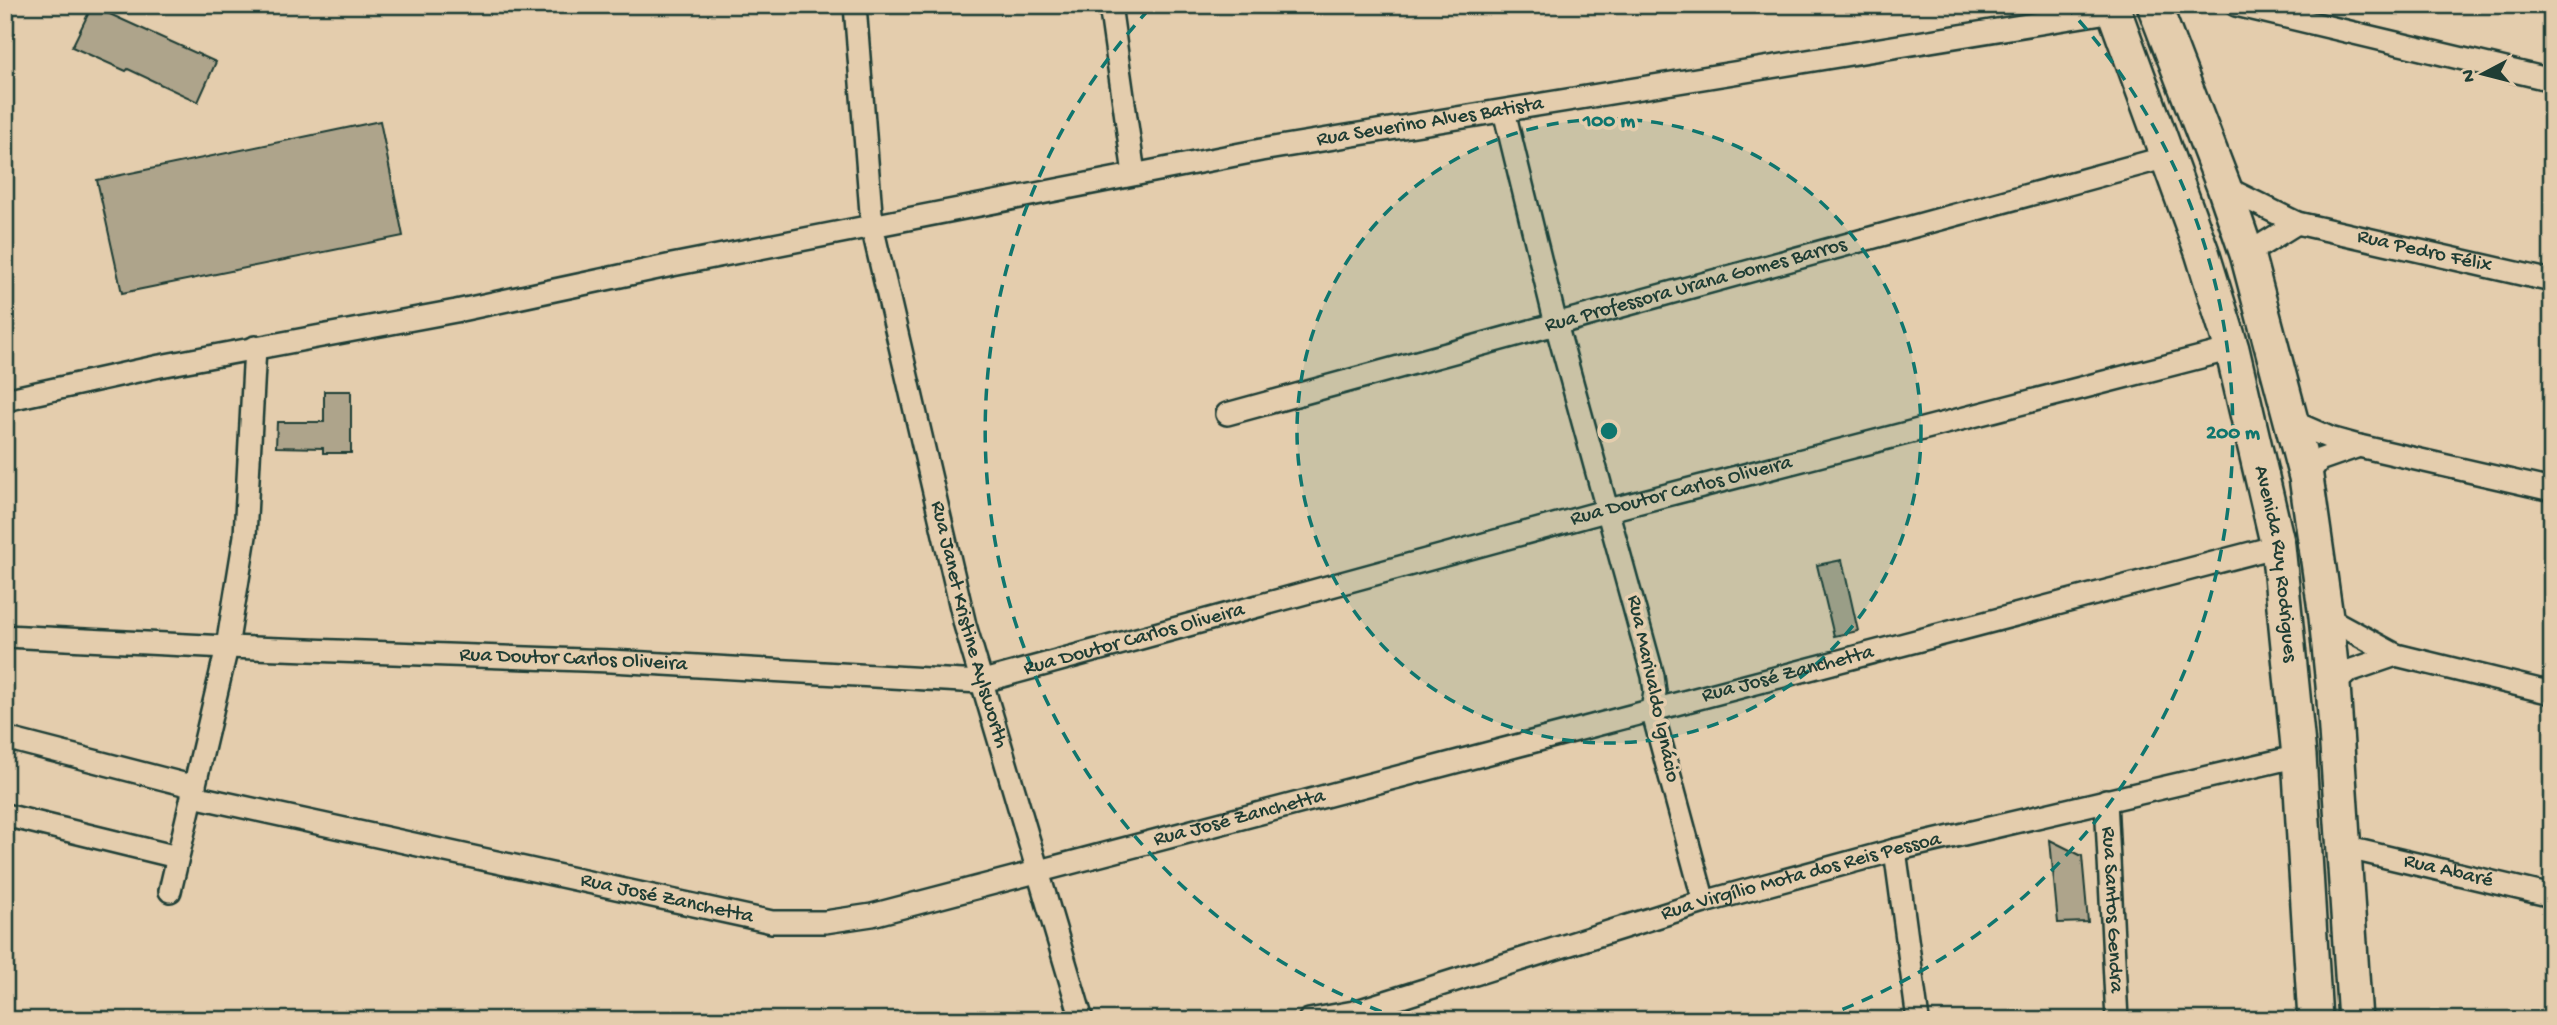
<svg xmlns="http://www.w3.org/2000/svg" width="2557" height="1025" font-family="'Gochi Hand',sans-serif">
<rect width="100%" height="100%" fill="#e4cdad"/>
<filter id="ink" filterUnits="userSpaceOnUse"><feTurbulence type="fractalNoise" baseFrequency=".0143" numOctaves="2"/><feDisplacementMap in="SourceGraphic" scale="14" xChannelSelector="R" yChannelSelector="G"/><feConvolveMatrix kernelMatrix="1 2 1 2 8 2 1 2 1" color-interpolation-filters="sRGB"/></filter>
<g filter="url(#ink)">
<g fill="#aea48b" stroke="#1f3d34" stroke-width="2">
<path d="M92 6 216 62 198 102 128 69 126 71 72 47Z"/>
<path d="M380 121 403 236 122 293 97 180Z"/>
<path d="M324 391H351V453H323V448L276 447 277 422H324Z"/>
<path d="M1842 560 1858 631 1834 636 1817 565Z"/>
<path d="M2050 840 2082 856 2088 922 2058 923Z"/>
</g>
<g fill="none" stroke-linecap="round" stroke-linejoin="round">
<g stroke="#1f3d34" stroke-width="26">
<g id="minor">
<path id="s1" d="M855 5 872 226 965 625 1082 1020"/>
<path d="M1110 5 1134 174"/>
<path d="M2236 5 2552 80"/>
<path d="M1504 111 1556 324 1653 676 1655 692 1652 710 1704 902"/>
<path id="s2" d="M2224 187 2297 223 2552 281"/>
<path d="M2247 254 2297 223"/>
<path id="s3" d="M5 400 160 366 456 311 672 265 1261 150 2114 11"/>
<path id="s4" d="M1227 414 2167 157"/>
<path d="M2291 421 2330 438 2359 446 2552 490"/>
<path d="M2306 477 2319 460 2359 446"/>
<path d="M2326 617 2396 655 2552 693"/>
<path id="s5" d="M5 636 227 647 611 661 980 682 1609 510 2232 349"/>
<path d="M2333 685 2349 671 2396 655"/>
<path d="M5 738 195 787"/>
<path id="s6" d="M193 796 772 922H825L872 915 2278 546"/>
<path id="s7" d="M2106 800 2117 1020"/>
<path d="M5 815 177 857"/>
<path id="s8" d="M2344 847 2552 896"/>
<path d="M1895 850 1918 1020"/>
<path d="M170 891 227 647 245 536 255 347"/>
<path id="s9" d="M1309 1020 1354 1012 1704 902 1895 850 2299 756"/>
</g>
</g>
<g stroke="#1f3d34" stroke-width="38">
<g id="primary">
<path id="s10" d="M2112 5 2202 252 2232 349 2278 546 2299 756 2315 1020"/>
<path d="M2154 5 2224 187 2247 254 2306 477 2326 617 2333 685 2355 1020"/>
</g>
</g>
<use href="#minor" stroke="#e4cdad" stroke-width="21"/>
<use href="#primary" stroke="#e4cdad" stroke-width="33"/>
</g>
</g>
<circle cx="1609" cy="431" r="312" fill="#0f766e" fill-opacity=".12"/>
<g fill="none" stroke="#0f766e" stroke-width="3.5" stroke-dasharray="12 9">
<circle cx="1609" cy="431" r="312"/>
<path d="M1401 1019A624 624 0 0 1 1153 5M2065 5A624 624 0 0 1 1817 1019"/>
</g>
<g text-anchor="middle" dominant-baseline="central" stroke-width="7" stroke-linejoin="round" paint-order="stroke">
<g font-size="21" fill="#1f3d34" stroke="#e4cdad">
<text stroke="none"><textPath href="#s3" startOffset="1452">Rua Severino Alves Batista</textPath></text>
<text stroke="none"><textPath href="#s2" startOffset="212">Rua Pedro Félix</textPath></text>
<text stroke="none"><textPath href="#s4" startOffset="486">Rua Professora Urana Gomes Barros</textPath></text>
<text stroke="none"><textPath href="#s5" startOffset="1703">Rua Doutor Carlos Oliveira</textPath></text>
<text stroke="none"><textPath href="#s10" startOffset="584">Avenida Ruy Rodrigues</textPath></text>
<text stroke="none"><textPath href="#s1" startOffset="632">Rua Janet Kristine Aylsworth</textPath></text>
<text stroke="none"><textPath href="#s5" startOffset="1136">Rua Doutor Carlos Oliveira</textPath></text>
<text stroke="none"><textPath href="#s5" startOffset="569">Rua Doutor Carlos Oliveira</textPath></text>
<text stroke="none"><textPath href="#s6" startOffset="1640">Rua José Zanchetta</textPath></text>
<text transform="translate(1652 689) rotate(78)">Rua Marivaldo Ignácio</text>
<text stroke="none"><textPath href="#s6" startOffset="1073">Rua José Zanchetta</textPath></text>
<text stroke="none"><textPath href="#s8" startOffset="107">Rua Abaré</textPath></text>
<text stroke="none"><textPath href="#s9" startOffset="513">Rua Virgílio Mota dos Reis Pessoa</textPath></text>
<text stroke="none"><textPath href="#s6" startOffset="485">Rua José Zanchetta</textPath></text>
<text stroke="none"><textPath href="#s7" startOffset="110">Rua Santos Gendra</textPath></text>
</g>
</g>
<circle cx="1609" cy="431" r="10" fill="#0f766e" stroke="#e4cdad" stroke-width="3.5"/>
<g font-size="21" text-anchor="middle" font-weight="bold" fill="#0f766e" stroke="#e4cdad" stroke-width="7" stroke-linejoin="round" paint-order="stroke">
<text x="1609" y="126">100 m</text>
<text x="2233" y="438">200 m</text>
</g>
<rect width="2557" height="1025" fill="none" stroke="#e4cdad" stroke-width="28"/>
<rect x="14" y="14" width="2529" height="997" fill="none" stroke="#1f3d34" stroke-width="2.5" filter="url(#ink)"/>
<g transform="translate(2483 74) rotate(263)" stroke="#e4cdad" stroke-width="5" paint-order="stroke">
<path d="M0-5L12 26L0 18L-12 26Z" fill="#1f3d34"/>
<text y="-10" font-size="19" font-weight="bold" text-anchor="middle" fill="#1f3d34">N</text>
</g>
</svg>
